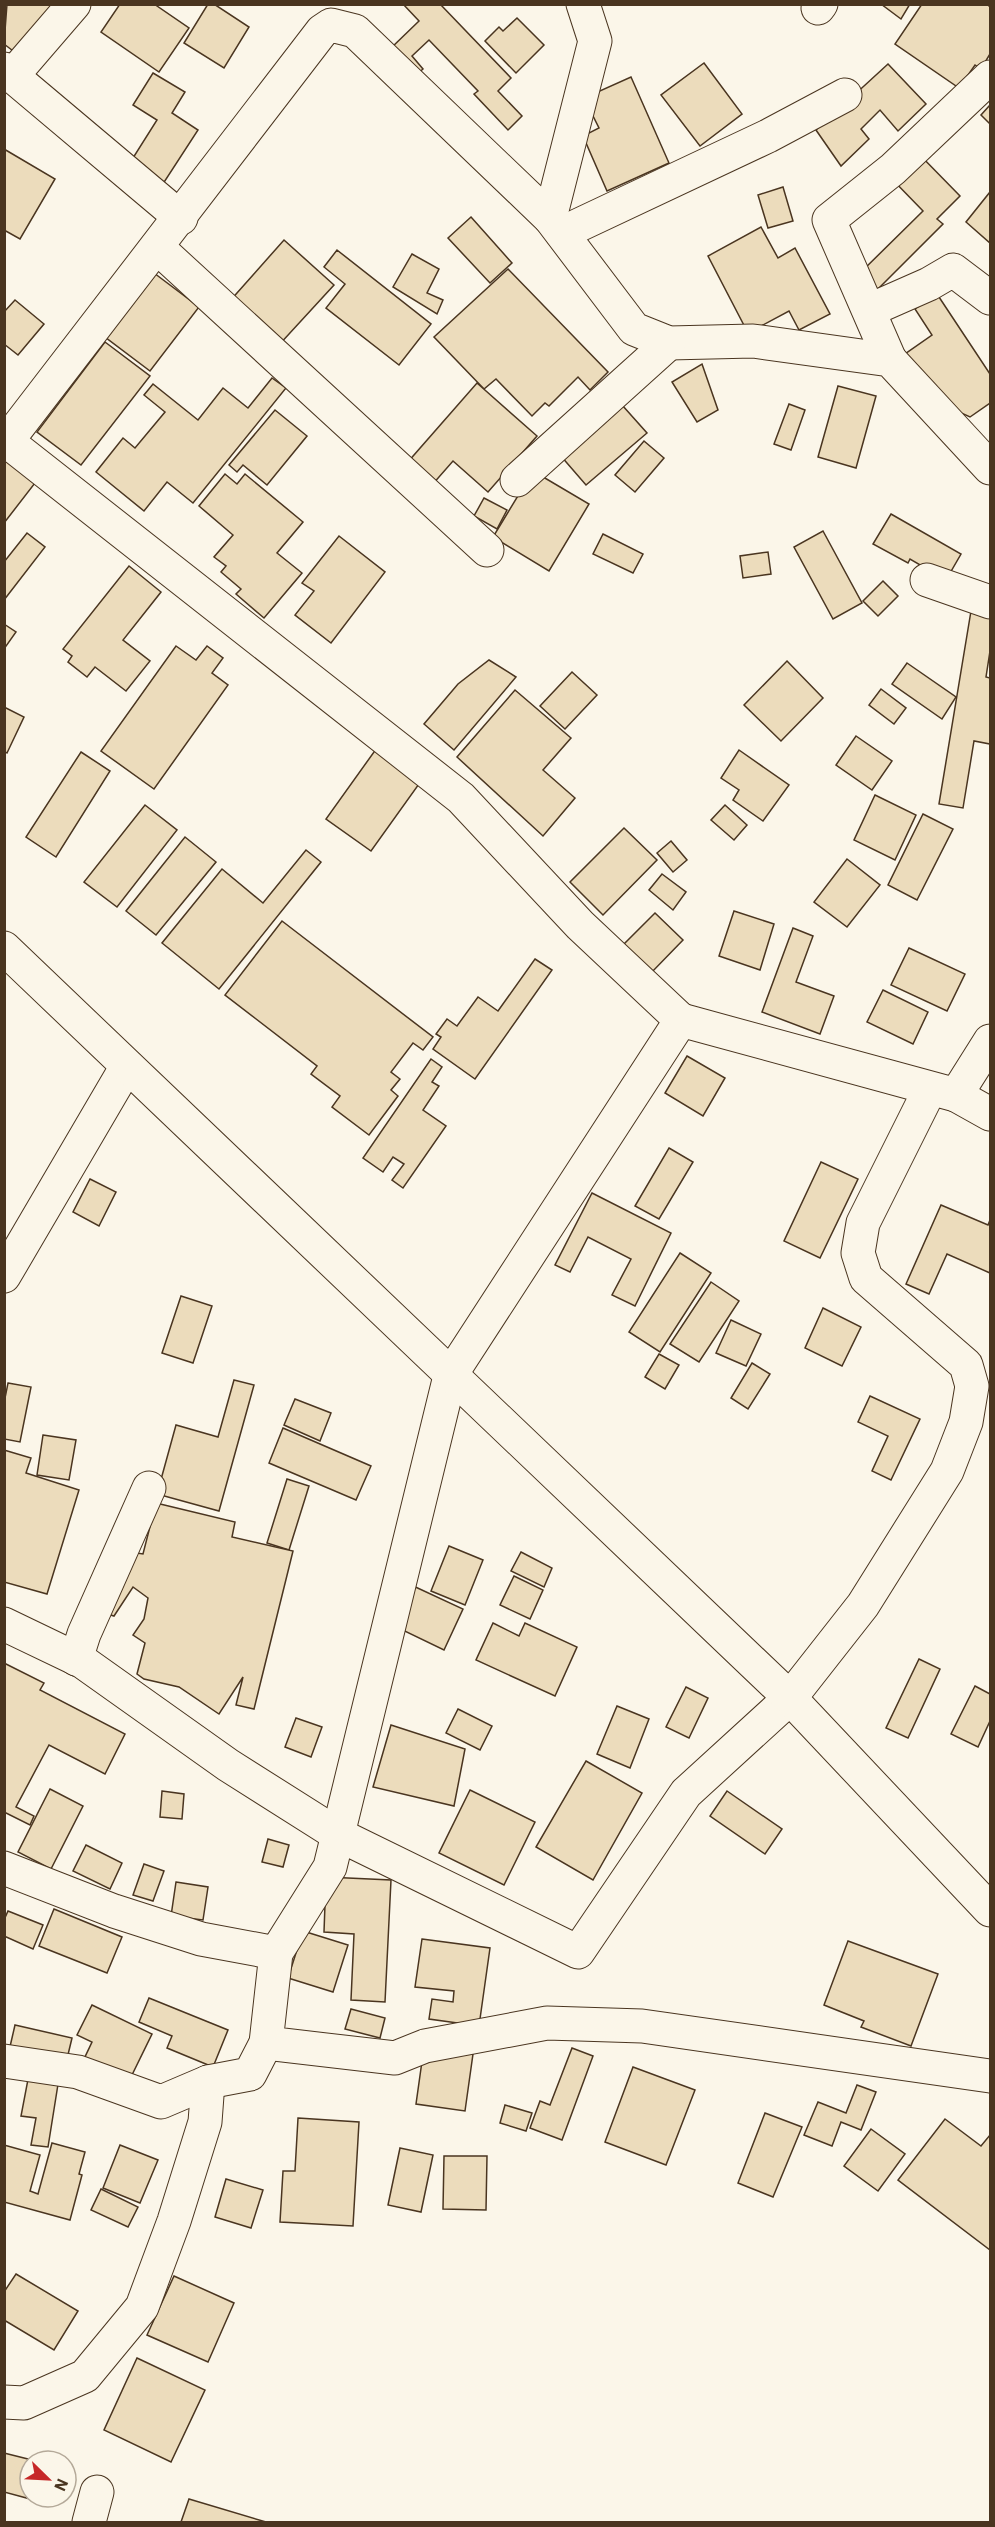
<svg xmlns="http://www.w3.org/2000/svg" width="995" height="2527" font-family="'IBM Plex Sans',sans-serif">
<rect width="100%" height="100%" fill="#fbf6e9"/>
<g fill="#ecdcbc" stroke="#4a3520" stroke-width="1.5">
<path d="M7 4H52L57 9 21 57 4 44Z"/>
<path d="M120 4H154L189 28 159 72 101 32Z"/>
<path d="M208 4H214L249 27 224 68 184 43Z"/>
<path d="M403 4H440L511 78 498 91 522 116 508 130 474 94 478 91 429 40 412 56 423 69 415 76 389 50 419 21Z"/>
<path d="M881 4H910L901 19Z"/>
<path d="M922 4H987L990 7V54L981 69 975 65 959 88 895 44Z"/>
<path d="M517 18 544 45 516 73 485 41 499 27 503 31Z"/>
<path d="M704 63 742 114 700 146 661 95Z"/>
<path d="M888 64 926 104 898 131 880 110 861 129 869 139 841 166 816 130Z"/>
<path d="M153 73 185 92 172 113 198 130 159 190 126 169 157 120 133 105Z"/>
<path d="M631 77 669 163 607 191 583 136 599 128 584 98Z"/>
<path d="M990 105V124L981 115Z"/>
<path d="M4 149 55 179 20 239 4 230Z"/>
<path d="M916 151 960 196 937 219 943 224 874 293 857 276 923 211 890 177Z"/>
<path d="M783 187 793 221 768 228 758 195Z"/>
<path d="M990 192V243L966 222Z"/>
<path d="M471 217 512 263 490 283 448 238Z"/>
<path d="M761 227 778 258 795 248 830 314 799 330 789 311 748 333 708 256Z"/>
<path d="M284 240 334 285 278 346 229 302Z"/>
<path d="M337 250 431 324 399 365 326 308 345 284 324 267Z"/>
<path d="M412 254 439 269 427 293 443 300 437 314 393 287Z"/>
<path d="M508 269 608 372 590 390 578 377 549 406 545 403 532 416 496 379 484 389 434 337Z"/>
<path d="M154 273 199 307 150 371 105 337Z"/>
<path d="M937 294 990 374V403L970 417 950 408 905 354 932 335 915 309Z"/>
<path d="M15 300 44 324 18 355 4 344V312Z"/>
<path d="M105 342 150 376 81 465 37 432Z"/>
<path d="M702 364 718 410 697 422 672 382Z"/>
<path d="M272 378 286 388 193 503 167 482 144 511 96 472 123 438 135 448 165 412 144 395 153 384 198 420 223 388 248 408Z"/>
<path d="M477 383 537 436 488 492 453 461 432 485 407 463Z"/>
<path d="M838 386 876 396 856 468 818 457Z"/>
<path d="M614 396 647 433 586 485 554 448Z"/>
<path d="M789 404 805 410 791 450 774 444Z"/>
<path d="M275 410 307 436 267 485 243 465 237 472 229 465Z"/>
<path d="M644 441 664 458 635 492 615 475Z"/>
<path d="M6 461 35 483 4 523V462Z"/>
<path d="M533 471 589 504 549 571 493 537Z"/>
<path d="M225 474 237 484 245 474 303 522 277 553 302 573 264 618 236 594 241 589 221 572 226 566 214 557 233 535 199 506Z"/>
<path d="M484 498 507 510 497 529 474 516Z"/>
<path d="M891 514 961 554 946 580 910 559 908 563 873 544Z"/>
<path d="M823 531 862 603 833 619 794 547Z"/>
<path d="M27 533 45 547 4 600V562Z"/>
<path d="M603 534 643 554 633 573 593 554Z"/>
<path d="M339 536 385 572 331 643 295 615 314 591 302 583Z"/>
<path d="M768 552 771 574 743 578 740 556Z"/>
<path d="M129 566 161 592 123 640 150 661 126 691 95 667 87 677 68 662 72 656 63 649Z"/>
<path d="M883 581 898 596 878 616 863 601Z"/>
<path d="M971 611 990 614V651L986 677 990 678V744L974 741 963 808 939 804Z"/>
<path d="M4 624 16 632 4 649Z"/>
<path d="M176 646 196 660 207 646 223 658 212 673 228 685 154 789 101 751Z"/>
<path d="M489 660 516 677 454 750 424 724 458 684Z"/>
<path d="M787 661 823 698 781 741 744 705Z"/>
<path d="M907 663 956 697 942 719 892 684Z"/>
<path d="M572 672 597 695 565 729 540 706Z"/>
<path d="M881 689 906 708 894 724 869 705Z"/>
<path d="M515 690 571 738 543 770 575 798 543 836 457 757Z"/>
<path d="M4 707 24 717 7 753 4 751Z"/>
<path d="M856 736 892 761 872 790 836 765Z"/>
<path d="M379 745 424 777 371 851 326 819Z"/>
<path d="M739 750 789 785 763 821 733 800 739 790 721 778Z"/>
<path d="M81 752 110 771 56 857 26 837Z"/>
<path d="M875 795 916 815 895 860 854 840Z"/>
<path d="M145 805 177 830 117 907 84 882Z"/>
<path d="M725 805 747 825 734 840 711 820Z"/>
<path d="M923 814 953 829 917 900 888 885Z"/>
<path d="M624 828 657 860 603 915 570 882Z"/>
<path d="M185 837 216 862 156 935 126 911Z"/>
<path d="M671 841 687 860 673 872 657 853Z"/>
<path d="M306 850 321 862 219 989 162 943 222 869 263 903Z"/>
<path d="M847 859 880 885 847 927 814 902Z"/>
<path d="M662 874 686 892 673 910 649 890Z"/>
<path d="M734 911 774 924 760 970 719 956Z"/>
<path d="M655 913 683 940 651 973 623 945Z"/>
<path d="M282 921 433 1037 423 1050 413 1043 391 1072 400 1079 391 1090 398 1096 369 1135 332 1107 340 1096 311 1074 317 1066 225 995Z"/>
<path d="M793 928 813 936 796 982 834 996 820 1034 762 1012Z"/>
<path d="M909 948 965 974 947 1011 891 985Z"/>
<path d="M535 959 552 970 475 1079 433 1049 441 1037 436 1034 447 1019 457 1026 478 997 498 1011Z"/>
<path d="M883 990 928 1012 913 1044 867 1022Z"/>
<path d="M687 1056 725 1078 703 1116 665 1093Z"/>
<path d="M431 1059 442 1067 432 1082 439 1086 423 1110 446 1126 403 1188 392 1180 404 1164 393 1157 383 1172 363 1158Z"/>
<path d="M669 1148 693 1162 659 1219 635 1206Z"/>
<path d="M821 1162 858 1179 820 1258 784 1241Z"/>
<path d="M90 1179 116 1192 99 1226 73 1212Z"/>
<path d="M592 1193 671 1233 635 1306 612 1295 631 1259 588 1237 570 1272 555 1265Z"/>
<path d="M941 1205 988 1225 990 1220V1273L947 1254 929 1294 906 1284Z"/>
<path d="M680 1253 711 1273 660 1352 629 1332Z"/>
<path d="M711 1282 739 1301 699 1362 670 1344Z"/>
<path d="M181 1296 212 1306 193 1363 162 1353Z"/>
<path d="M823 1308 861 1327 842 1366 805 1348Z"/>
<path d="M731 1320 761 1334 746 1366 716 1353Z"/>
<path d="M659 1354 679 1365 665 1389 645 1377Z"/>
<path d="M752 1363 770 1374 748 1409 731 1398Z"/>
<path d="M234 1380 254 1385 219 1511 157 1494 176 1425 218 1437Z"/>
<path d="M8 1383 31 1387 20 1442 4 1439V1403Z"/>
<path d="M870 1396 920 1419 891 1480 872 1471 888 1436 858 1422Z"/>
<path d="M295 1399 331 1413 320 1441 284 1425Z"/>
<path d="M283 1428 371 1466 356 1500 269 1463Z"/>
<path d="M43 1435 76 1440 69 1480 37 1475Z"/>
<path d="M4 1450 31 1458 26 1473 79 1490 47 1594 4 1582Z"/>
<path d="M287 1479 309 1486 289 1550 267 1543Z"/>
<path d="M156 1503 235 1522 232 1537 293 1551 254 1709 236 1705 243 1677 219 1714 179 1687 144 1679 137 1674 145 1643 133 1635 144 1619 148 1598 133 1587 114 1616 104 1613 130 1552 143 1554Z"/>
<path d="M449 1546 483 1560 465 1605 431 1591Z"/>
<path d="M521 1552 552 1568 544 1587 511 1571Z"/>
<path d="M514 1576 543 1590 530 1619 500 1605Z"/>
<path d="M409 1584 463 1609 444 1650 390 1624Z"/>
<path d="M493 1623 519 1636 525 1623 577 1647 555 1696 476 1660Z"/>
<path d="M919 1659 940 1669 908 1738 886 1728Z"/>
<path d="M4 1663 44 1683 40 1690 125 1734 105 1774 49 1745 16 1807 34 1816 30 1825 4 1812Z"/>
<path d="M975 1686 990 1694V1721L978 1747 951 1734Z"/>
<path d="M686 1687 708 1698 689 1738 666 1727Z"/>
<path d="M617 1706 649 1719 630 1768 597 1754Z"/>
<path d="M458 1709 492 1726 480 1750 446 1733Z"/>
<path d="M296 1718 322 1727 311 1757 285 1747Z"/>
<path d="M391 1725 465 1749 454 1806 373 1787Z"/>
<path d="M586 1761 642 1793 593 1880 536 1847Z"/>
<path d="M50 1789 83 1806 51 1869 18 1852Z"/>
<path d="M470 1790 535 1822 504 1885 439 1853Z"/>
<path d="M162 1791 184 1794 182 1819 160 1817Z"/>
<path d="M727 1791 782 1829 765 1854 710 1816Z"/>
<path d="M268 1839 289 1845 283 1867 262 1862Z"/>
<path d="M86 1845 122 1863 110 1889 73 1871Z"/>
<path d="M144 1864 164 1871 153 1901 133 1895Z"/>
<path d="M326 1877 391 1880 385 2002 351 2000 354 1934 324 1932Z"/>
<path d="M176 1882 208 1887 203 1920 171 1916Z"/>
<path d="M54 1909 122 1937 107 1973 39 1946Z"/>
<path d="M8 1911 43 1925 33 1949 4 1936V1920Z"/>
<path d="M303 1931 348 1945 333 1992 288 1978Z"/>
<path d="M422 1939 490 1948 479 2026 429 2019 432 1999 453 2002 454 1991 415 1987Z"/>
<path d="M848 1941 938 1974 911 2046 861 2027 864 2021 824 2005Z"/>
<path d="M149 1998 228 2030 213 2067 167 2048 172 2036 139 2022Z"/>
<path d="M92 2005 152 2034 129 2081 84 2059 92 2042 77 2035Z"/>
<path d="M351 2009 385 2018 380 2038 345 2029Z"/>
<path d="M15 2025 72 2038 66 2063 9 2051Z"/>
<path d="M424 2047 473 2054 465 2111 416 2104Z"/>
<path d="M572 2048 593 2056 562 2140 530 2128 540 2101 550 2105Z"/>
<path d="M633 2067 695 2090 666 2165 605 2142Z"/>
<path d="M29 2074 59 2078 48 2147 31 2145 36 2118 21 2116Z"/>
<path d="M857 2085 876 2092 861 2130 841 2122 832 2146 804 2135 818 2102 846 2113Z"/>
<path d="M505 2105 532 2113 526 2131 500 2123Z"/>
<path d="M765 2113 802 2127 773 2197 738 2183Z"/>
<path d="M298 2118 359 2122 353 2226 280 2222 283 2171H295Z"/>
<path d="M945 2119 981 2146 990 2135V2250L898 2180Z"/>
<path d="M871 2129 905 2154 878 2191 844 2166Z"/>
<path d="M52 2143 85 2152 79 2174 82 2175 70 2220 4 2202V2145L40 2155 30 2191 38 2194Z"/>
<path d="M120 2145 158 2160 140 2203 103 2188Z"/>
<path d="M400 2148 433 2155 421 2212 388 2205Z"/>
<path d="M444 2156H487L486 2210 443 2209Z"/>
<path d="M226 2179 263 2190 251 2228 215 2217Z"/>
<path d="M101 2189 138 2207 128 2227 91 2210Z"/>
<path d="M16 2274 78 2311 54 2350 4 2320V2292Z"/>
<path d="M174 2276 234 2303 208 2362 147 2335Z"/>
<path d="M137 2358 205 2390 171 2462 104 2430Z"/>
<path d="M4 2453 36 2461H30V2497H35L34 2500 4 2492Z"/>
<path d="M189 2499 266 2522H181Z"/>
</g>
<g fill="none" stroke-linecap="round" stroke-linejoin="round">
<g stroke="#4a3520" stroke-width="35">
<g id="street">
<path d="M818 8 821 4"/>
<path d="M4 69 181 218"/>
<path d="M12 76 74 4"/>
<path d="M550 218 595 41 583 4"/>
<path d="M562 233 768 136 845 95"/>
<path d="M158 248 487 550"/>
<path d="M870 310 929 284 953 270 990 298"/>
<path d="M890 360 829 220 893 169 990 77"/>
<path d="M4 439 461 798 580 925 681 1020 450 1376 330 1867 276 1953 266 2043 395 2058 425 2046 547 2023 642 2026 990 2076"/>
<path d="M4 445 322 31 331 25 355 31 550 218 634 329 669 343 753 341 890 360 990 468"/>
<path d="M517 480 669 343"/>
<path d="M927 580 990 602"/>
<path d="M681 1020 956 1095 990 1041"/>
<path d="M956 1095 990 1114"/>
<path d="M4 1276 127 1066"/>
<path d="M4 1624 83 1662 228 1765 337 1834 578 1952 686 1793 790 1698 863 1605 947 1471 966 1422 972 1386 966 1365 866 1278 858 1253 863 1223 930 1089"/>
<path d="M76 1659 84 1634 149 1488"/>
<path d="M4 1868 114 1911 201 1939 276 1953"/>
<path d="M4 2061 78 2072 161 2102 208 2082 250 2074 266 2043"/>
<path d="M4 2402 24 2403 85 2376 142 2307 174 2221 205 2122 208 2082"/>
<path d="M89 2522 97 2492"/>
</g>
</g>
<g stroke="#4a3520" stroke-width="35">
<path id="secondary" d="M4 948 790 1698 990 1910"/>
</g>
<use href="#street" stroke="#fbf6e9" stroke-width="33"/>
<use href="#secondary" stroke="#fbf6e9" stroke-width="33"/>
</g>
<rect width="995" height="2527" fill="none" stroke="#4a3520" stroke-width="12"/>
<g transform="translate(48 2479) rotate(114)"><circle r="28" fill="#fbf6e9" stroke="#b4a999" stroke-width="1.5"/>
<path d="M0-4.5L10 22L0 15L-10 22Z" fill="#c62828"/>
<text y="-9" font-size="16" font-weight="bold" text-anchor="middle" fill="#4a3520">N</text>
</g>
</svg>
